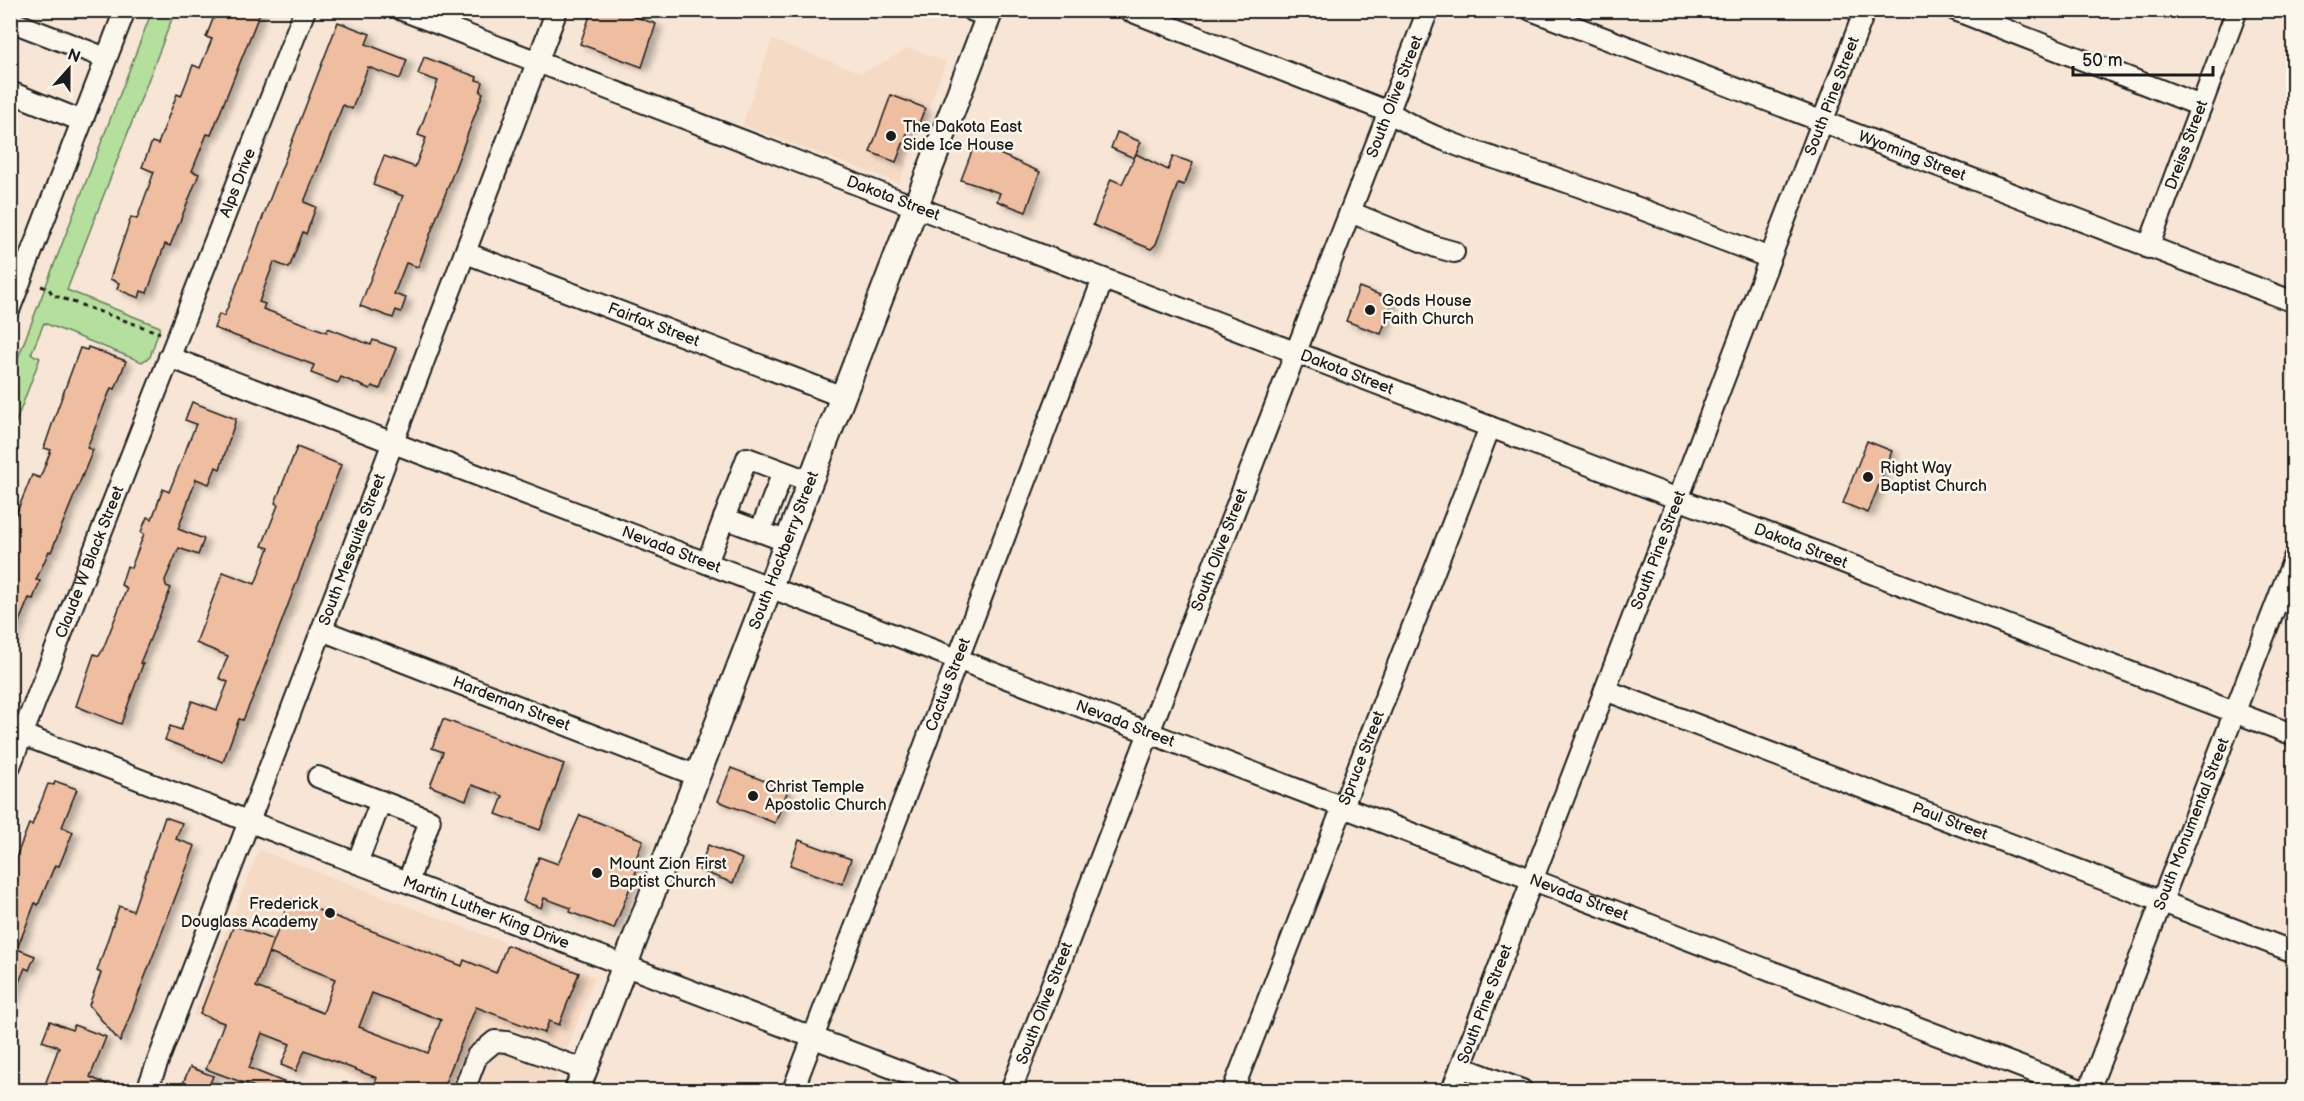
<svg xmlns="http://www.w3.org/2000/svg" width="2304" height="1101" font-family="'Balsamiq Sans',sans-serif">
<defs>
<filter id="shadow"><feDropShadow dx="6" dy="4" stdDeviation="3" flood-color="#0004"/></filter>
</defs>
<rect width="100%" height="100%" fill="#f7e6d5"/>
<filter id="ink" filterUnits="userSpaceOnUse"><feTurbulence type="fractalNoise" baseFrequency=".0167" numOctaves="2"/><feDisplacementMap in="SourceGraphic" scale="12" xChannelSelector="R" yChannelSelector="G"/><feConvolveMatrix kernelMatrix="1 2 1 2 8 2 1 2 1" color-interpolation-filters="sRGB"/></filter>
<g filter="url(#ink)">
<g fill="#f5dac5">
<path d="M772 40 862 73 910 48 946 62 899 183 742 125Z"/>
<path d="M259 850 595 977 551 1090H359L363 1079 193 1015Z"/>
</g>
<path fill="#b4df9c" stroke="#687e5c" stroke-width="1.5" d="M152 11H175L67 290 160 327 150 357 142 362 44 323 31 354 40 358 11 435V376Z"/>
<g fill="#efbea0" stroke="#1c1c1c" stroke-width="1.5" fill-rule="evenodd" filter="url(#shadow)">
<path d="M229 10H261L211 135 207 134 192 171 199 174 170 246 165 244 147 293 141 291 139 298 117 289 119 283 110 279 131 217 137 219 154 172 142 167 152 142 158 144 177 94 181 96 193 65 200 68 212 39 206 37 215 14 226 18Z"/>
<path d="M592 10H616L656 24 642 67 580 44Z"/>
<path d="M338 22 370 34 366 44 407 60 400 79 368 67 352 109 343 105 304 202 316 207 306 234 303 232 289 268 274 262 259 302 265 304 263 309 327 332 328 328 371 345 373 340 396 348 380 389 372 386 370 389 341 377 338 383 311 373 314 365 214 328 219 314 224 316 234 292Z"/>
<path d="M424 57 477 77 476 80 483 82 480 92 483 93 418 267 406 263 394 294 406 298 401 312 396 310 393 318 360 306 403 196 373 185 384 156 415 167 426 138 418 135 438 81 418 74Z"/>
<path d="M891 95 925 108 919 123 912 120 896 162 870 152Z"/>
<path d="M1117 132 1141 142 1134 158 1111 148Z"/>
<path d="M975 143 1040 172 1026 212 997 201 1000 193 961 180Z"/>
<path d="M1136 154 1168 170 1173 156 1193 163 1184 185 1178 183 1156 244 1151 249 1093 225 1111 179 1122 184Z"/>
<path d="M1359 287 1393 300 1381 334 1346 321Z"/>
<path d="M88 347 126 361 115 389 111 388 87 448 93 450 51 552 49 551 36 580 40 581 33 599 29 598 10 643V529L32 475 40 478 51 450 44 448 56 413 80 348 87 350Z"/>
<path d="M192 402 236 419 220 469 216 467 209 484 196 479 178 529 204 539 198 555 179 548 165 580 166 586 171 588 140 663 143 664 121 724 76 706 94 654 99 656 103 649 127 588 121 585 127 566 131 568 144 534 141 532 147 517 152 519 163 489 169 492 196 424 185 420Z"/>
<path d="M1867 441 1892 451 1868 513 1843 503Z"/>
<path d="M297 447 341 465 255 692 243 720 239 719 223 762 165 740 170 726 181 730 192 701 217 710 228 682 219 678 228 656 196 643 223 572 255 584 269 548 262 546 278 505 275 503Z"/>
<path d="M443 719 564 764 540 830 496 814 503 796 472 785 466 800 430 786 443 752 432 748Z"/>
<path d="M731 768 788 790 775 823 718 801Z"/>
<path d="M55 781 77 789 62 827 73 832 59 866 55 865 38 905 35 903 17 949 35 956 29 970 25 968 10 1003V873L29 824 32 825 48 784 54 785Z"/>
<path d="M580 815 643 840 633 867 637 869 614 929 570 912 571 908 544 898 541 908 523 901 539 857 558 864Z"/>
<path d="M165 817 182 823 176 839 195 846 120 1042 89 1005 101 973 97 971 119 906 133 911Z"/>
<path d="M799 840 851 859 842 884 790 865Z"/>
<path d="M708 845 742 859 733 883 699 870Z"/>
<path d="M290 899 462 966 464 960 496 973 507 945 579 973 559 1025 549 1021 544 1033 476 1007 442 1090H372L377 1078 305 1050 296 1071 281 1065 290 1044 262 1033 249 1068 303 1090H263L206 1069 224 1023 200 1014 234 925 273 940 256 987 323 1013 335 979 269 953ZM372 993 441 1020 428 1053 359 1027Z"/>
<path d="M50 1021 72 1030 74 1025 106 1037 90 1077 120 1090H43L59 1047 42 1041Z"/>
<path d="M190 1067 213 1076 207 1090H180Z"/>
</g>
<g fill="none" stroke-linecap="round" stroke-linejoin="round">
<g stroke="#1c1c1c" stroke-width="24">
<g id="minor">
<path id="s1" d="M402 10 2294 735"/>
<path d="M971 10 989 17"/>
<path d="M1128 10 1389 112C1438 144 1500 159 1555 178 1628 203 1699 231 1770 258"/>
<path id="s2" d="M1531 10 2294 302"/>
<path d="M1955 10 2201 106"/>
<path d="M10 21 106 58"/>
<path d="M10 92 82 121"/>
<path d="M1350 212 1436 247 1454 252"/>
<path id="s3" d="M2148 248 2237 10"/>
<path id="s4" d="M466 253 843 397"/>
<path d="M10 308 125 10"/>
<path id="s5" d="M169 357 2081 1090"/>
<path d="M724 518 788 542"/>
<path d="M760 532 783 472"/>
<path d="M707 563 747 458 811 482"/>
<path id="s6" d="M324 631 698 776"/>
<path id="s7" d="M1605 690 2294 952"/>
<path id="s8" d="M23 735 950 1090"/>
<path id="s9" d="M10 766 305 10"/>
<path d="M318 777 430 820 408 882"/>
<path d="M357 863 381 801"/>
<path d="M1461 1067 1522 1090"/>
<path id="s10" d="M147 1090 557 10"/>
<path d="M464 1090 477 1056 495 1041 507 1042 585 1070"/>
<path id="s11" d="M793 1090 1103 279"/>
<path id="s12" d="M1011 1090 1428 10"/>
<path id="s13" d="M1233 1090 1490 427"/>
<path id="s14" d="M1452 1090 1865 10"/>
<path id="s15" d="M2089 1090 2294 558"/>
</g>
</g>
<g stroke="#1c1c1c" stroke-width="28">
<g id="major">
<path id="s16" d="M577 1090 991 10"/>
</g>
</g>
<path stroke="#1c1c1c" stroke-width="3" stroke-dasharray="4.5 4.5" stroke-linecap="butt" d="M41 286 49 289 53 295 160 333"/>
<use href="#minor" stroke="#fbf7ec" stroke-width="20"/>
<use href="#major" stroke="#fbf7ec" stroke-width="24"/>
</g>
</g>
<g fill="#1c1c1c" stroke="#fbf7ec" stroke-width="2">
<circle cx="891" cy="136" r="6"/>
<circle cx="1370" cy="310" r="6"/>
<circle cx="1868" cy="477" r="6"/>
<circle cx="753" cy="796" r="6"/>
<circle cx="597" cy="873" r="6"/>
<circle cx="330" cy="913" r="6"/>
</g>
<g text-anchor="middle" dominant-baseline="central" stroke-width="5" stroke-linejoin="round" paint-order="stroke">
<g font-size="16" fill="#1c1c1c" stroke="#fbf7ec">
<text stroke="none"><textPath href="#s12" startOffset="1065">South Olive Street</textPath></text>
<text stroke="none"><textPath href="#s14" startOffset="1064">South Pine Street</textPath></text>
<text stroke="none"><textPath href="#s3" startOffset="110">Dreiss Street</textPath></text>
<text stroke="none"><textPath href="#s2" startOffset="408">Wyoming Street</textPath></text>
<text stroke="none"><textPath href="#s9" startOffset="626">Alps Drive</textPath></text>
<text stroke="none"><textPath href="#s1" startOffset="526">Dakota Street</textPath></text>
<text stroke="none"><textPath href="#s4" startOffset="201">Fairfax Street</textPath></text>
<text stroke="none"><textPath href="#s1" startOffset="1012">Dakota Street</textPath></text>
<text stroke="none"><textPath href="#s1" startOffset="1498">Dakota Street</textPath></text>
<text stroke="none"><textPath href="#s5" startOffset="538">Nevada Street</textPath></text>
<text stroke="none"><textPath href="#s12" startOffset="579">South Olive Street</textPath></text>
<text stroke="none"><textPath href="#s14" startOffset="578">South Pine Street</textPath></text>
<text stroke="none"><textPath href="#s10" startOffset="578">South Mesquite Street</textPath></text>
<text stroke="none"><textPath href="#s16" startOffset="578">South Hackberry Street</textPath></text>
<text stroke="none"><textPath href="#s9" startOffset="219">Claude W Black Street</textPath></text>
<text stroke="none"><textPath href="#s11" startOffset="434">Cactus Street</textPath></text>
<text stroke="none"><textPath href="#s6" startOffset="201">Hardeman Street</textPath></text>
<text stroke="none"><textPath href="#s5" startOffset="1024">Nevada Street</textPath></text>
<text stroke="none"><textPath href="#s13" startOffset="356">Spruce Street</textPath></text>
<text stroke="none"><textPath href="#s7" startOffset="369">Paul Street</textPath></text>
<text stroke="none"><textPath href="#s15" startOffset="285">South Monumental Street</textPath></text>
<text stroke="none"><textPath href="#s5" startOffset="1510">Nevada Street</textPath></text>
<text stroke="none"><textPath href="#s8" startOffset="496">Martin Luther King Drive</textPath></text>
<text stroke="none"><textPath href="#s12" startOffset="93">South Olive Street</textPath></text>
<text stroke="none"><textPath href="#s14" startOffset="92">South Pine Street</textPath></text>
</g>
<g font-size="16" fill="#1c1c1c" stroke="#fbf7ec" text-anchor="start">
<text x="903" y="127">The Dakota East<tspan x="903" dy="18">Side Ice House</tspan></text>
<text x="1382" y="301">Gods House<tspan x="1382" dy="18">Faith Church</tspan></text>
<text x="1880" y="468">Right Way<tspan x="1880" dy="18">Baptist Church</tspan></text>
<text x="765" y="787">Christ Temple<tspan x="765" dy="18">Apostolic Church</tspan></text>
<text x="609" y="864">Mount Zion First<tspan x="609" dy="18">Baptist Church</tspan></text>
<text x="318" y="904" text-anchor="end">Frederick<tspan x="318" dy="18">Douglass Academy</tspan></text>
</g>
</g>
<rect width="2304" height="1101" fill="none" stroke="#fbf7ec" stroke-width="36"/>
<rect x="18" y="18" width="2268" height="1065" fill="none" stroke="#1c1c1c" stroke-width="2" filter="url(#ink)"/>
<g transform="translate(69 69) rotate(21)" stroke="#fbf7ec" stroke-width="4.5" paint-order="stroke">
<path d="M0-4.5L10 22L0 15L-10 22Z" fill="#1c1c1c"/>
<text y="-9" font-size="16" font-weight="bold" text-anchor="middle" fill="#1c1c1c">N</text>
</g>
<path d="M2073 66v9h140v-9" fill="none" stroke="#1c1c1c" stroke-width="3"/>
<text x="2082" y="66" font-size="18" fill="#1c1c1c" stroke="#fbf7ec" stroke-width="4.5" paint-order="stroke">50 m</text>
</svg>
